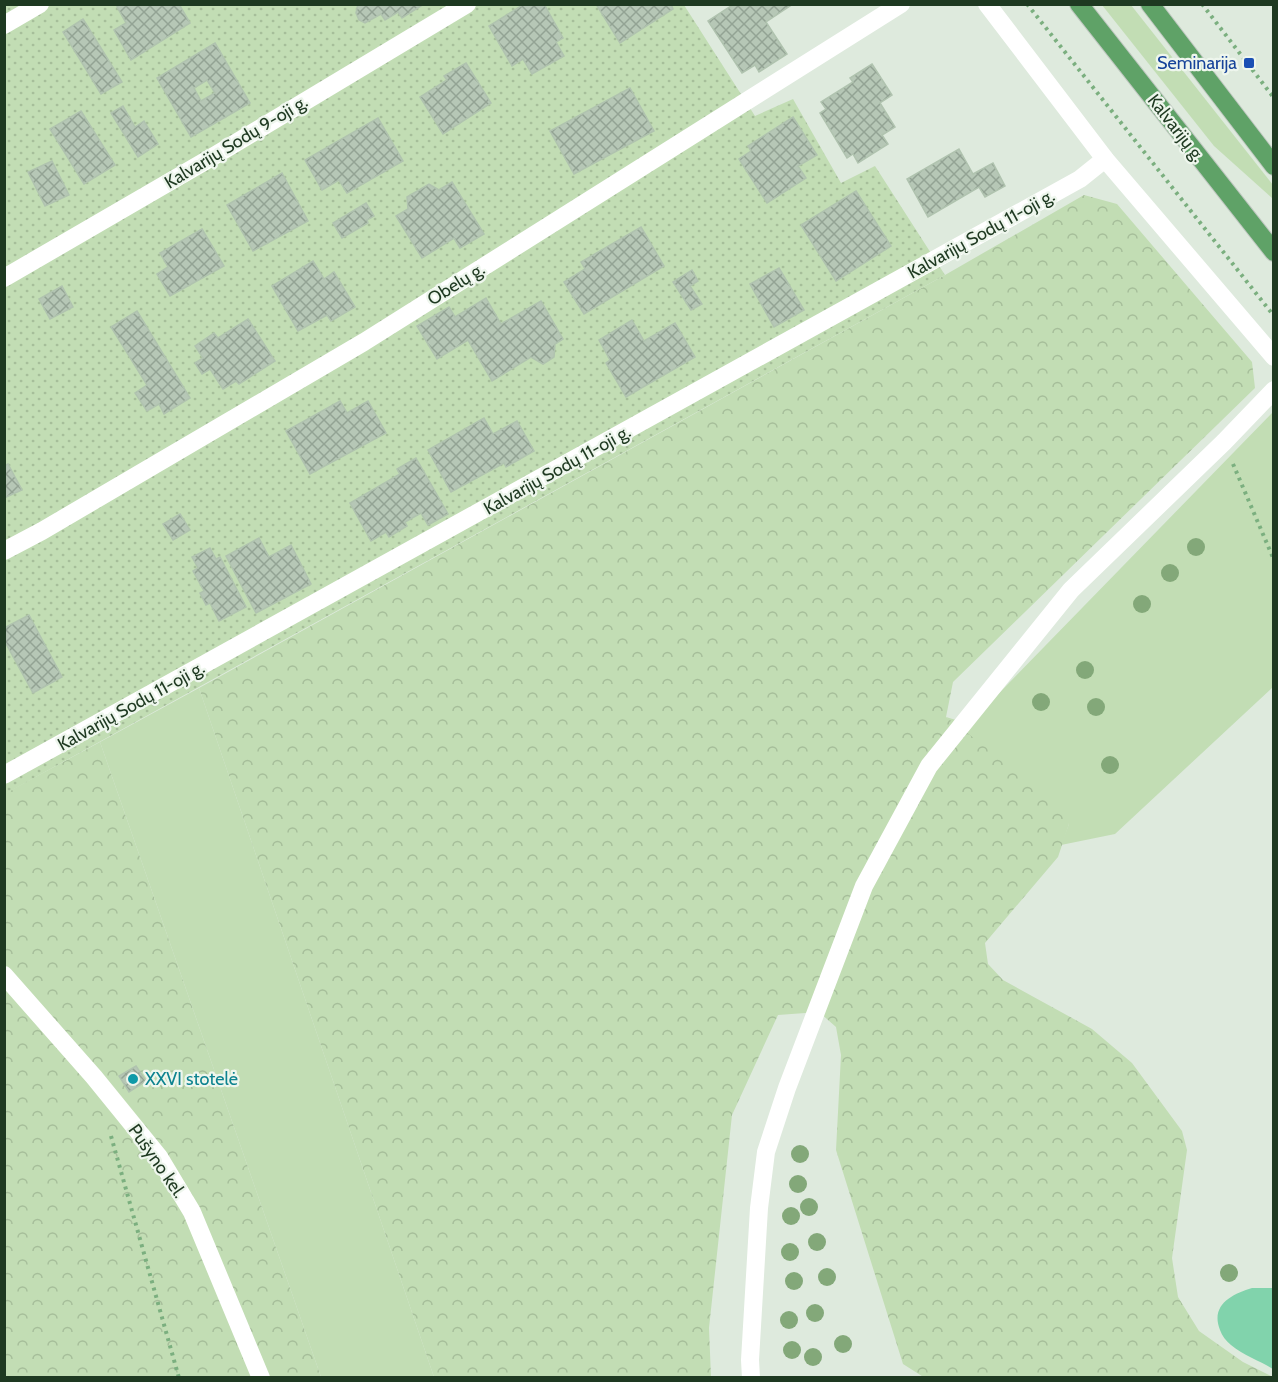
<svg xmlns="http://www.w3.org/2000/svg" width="1278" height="1382" font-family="Cabin,sans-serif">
<defs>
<pattern id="forest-crowns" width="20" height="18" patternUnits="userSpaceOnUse" patternTransform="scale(1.5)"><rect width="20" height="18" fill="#c2ddb4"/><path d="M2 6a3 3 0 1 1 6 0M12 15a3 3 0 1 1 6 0" fill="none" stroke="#a6be9a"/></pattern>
<pattern id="garden-dots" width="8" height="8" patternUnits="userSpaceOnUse" patternTransform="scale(1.5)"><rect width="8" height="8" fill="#c2ddb4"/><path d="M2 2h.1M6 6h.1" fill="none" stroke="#a6be9a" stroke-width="1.8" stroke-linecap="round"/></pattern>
<pattern id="building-cross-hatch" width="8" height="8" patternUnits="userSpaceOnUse" patternTransform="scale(1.5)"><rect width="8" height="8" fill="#b6c7b6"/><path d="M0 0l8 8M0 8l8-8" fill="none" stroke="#93a394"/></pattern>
</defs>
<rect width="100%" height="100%" fill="#deeadd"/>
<g fill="#c2ddb4">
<path d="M1102 5H1131L1273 185V199L1214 146Z"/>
<path d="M1273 412V687L1115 834 1061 845 1069 824 946 717 969 724Z"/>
<path d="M199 688 434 1377H321L100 742Z"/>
</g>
<g fill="url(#forest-crowns)">
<path d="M1084 195 1117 204 1252 362 1255 388 953 682 946 717 1064 806 1069 824 1058 857 985 943 988 964 1003 980 1092 1029 1132 1063 1182 1131 1187 1150 1172 1258 1178 1297 1199 1331 1243 1362 1273 1377 925 1378 903 1364 836 1150 841 1055 836 1027 819 1012 778 1015 732 1115 709 1328 711 1377H434L199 688 945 275Z"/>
<path d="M100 742 321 1377H5L4 794Z"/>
</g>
<path fill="url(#garden-dots)" d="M5 5H684L755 116 793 99 841 183 875 166 945 275 5 794Z"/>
<path fill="#81d3ac" d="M1252 1288H1273V1369C1260 1361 1243 1355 1231 1345 1226 1341 1222 1336 1220 1330 1210 1305 1232 1294 1252 1288Z"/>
<g fill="url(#building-cross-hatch)" stroke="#b0c3af" stroke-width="1.5" fill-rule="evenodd">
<path d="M120 4H179L190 23 131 60 114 30 126 23 117 7Z"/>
<path d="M358 4H424L402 18 398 12 385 20 381 14 365 23 359 20 356 13Z"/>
<path d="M524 4H544L563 38 556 42 564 56 532 74 523 59 512 66 489 26Z"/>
<path d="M596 4H671L673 9 620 43Z"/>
<path d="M734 4H793L766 22 787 54 759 72 755 65 742 73 708 21Z"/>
<path d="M83 19 122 82 101 94 63 32Z"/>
<path d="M215 43 250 103 191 137 157 78ZM207 80 215 93 201 101 194 88Z"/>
<path d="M466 63 491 103 443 134 420 97 447 80 444 76Z"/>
<path d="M872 64 892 95 880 103 895 127 882 135 888 144 858 163 853 154 847 158 820 113 826 109 821 102 853 82 850 78Z"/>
<path d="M630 88 654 131 574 174 550 131Z"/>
<path d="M123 106 135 127 144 121 158 144 138 157 111 113Z"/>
<path d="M81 111 115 165 84 184 50 129Z"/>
<path d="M793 117 817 155 798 166 806 178 767 203 739 159 751 151 748 146Z"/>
<path d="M378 118 403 161 347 193 339 180 322 190 305 160Z"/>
<path d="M959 149 973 174 993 163 1005 186 985 197 979 187 928 217 907 179Z"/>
<path d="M52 161 69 195 45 206 28 172Z"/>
<path d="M282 173 308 221 253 251 227 205Z"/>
<path d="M452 182 484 234 460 248 454 238 422 258 396 216 408 209 407 197 429 184 439 190Z"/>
<path d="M856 191 891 246 836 281 801 225Z"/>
<path d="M366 203 374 216 367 220 368 223 342 238 333 223Z"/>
<path d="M641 227 664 266 584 314 564 282 585 269 581 262Z"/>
<path d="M202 229 224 266 170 296 157 274 168 267 160 253Z"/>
<path d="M313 261 324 279 334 272 355 307 331 321 327 315 298 331 272 286Z"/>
<path d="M779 268 804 310 774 327 750 284Z"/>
<path d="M692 270 698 281 690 286 702 304 691 310 673 282Z"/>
<path d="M62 286 73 307 50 319 39 299Z"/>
<path d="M486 298 501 324 541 301 563 339 555 344 554 357 543 364 531 357 492 381 468 340 437 359 417 326 449 307 455 317Z"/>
<path d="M137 311 190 398 164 414 159 404 147 411 135 393 147 385 111 327Z"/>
<path d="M248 319 275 361 239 384 236 381 223 389 210 369 202 374 195 363 203 358 195 346 214 333 218 338Z"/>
<path d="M632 320 644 341 675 323 695 357 626 397 606 363 610 360 599 340Z"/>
<path d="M340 401 347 413 368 401 386 433 310 474 286 431Z"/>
<path d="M484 418 493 434 517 421 534 451 506 467 504 463 451 492 428 450Z"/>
<path d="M416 458 448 514 428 525 421 513 405 522 407 526 389 537 386 532 371 541 350 503 400 474 397 469Z"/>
<path d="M8 464 22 490 4 498V466Z"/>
<path d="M180 514 190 530 173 540 163 524Z"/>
<path d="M259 538 269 557 291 545 311 584 256 613 226 556Z"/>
<path d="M210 548 216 559 220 557 246 607 219 621 210 603 206 605 200 593 204 591 193 571 198 568 192 557Z"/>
<path d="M29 615 62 677 33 693 4 640V628Z"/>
<path d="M136 1066 146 1081 129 1092 119 1076Z"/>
</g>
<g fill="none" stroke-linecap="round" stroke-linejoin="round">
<g stroke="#c0c8c1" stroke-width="20">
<g id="major">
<path d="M1079 4 1274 252"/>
<path d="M1150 4 1274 166"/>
</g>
</g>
<g stroke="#7baf7f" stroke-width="4" stroke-dasharray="3 4.5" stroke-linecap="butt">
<path d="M1027 4 1274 316"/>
<path d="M1202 4 1274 98"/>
<path d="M1233 464 1274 560"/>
<path d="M111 1136 179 1378"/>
</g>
<g stroke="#fff" stroke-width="18">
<path d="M987 4 1105 159 1274 357"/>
<path d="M4 25 40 4"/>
<path d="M4 278 214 156 467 4"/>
<path d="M4 551 42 531 364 342 901 4"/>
<path d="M4 775 1080 179 1105 159"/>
<path d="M4 975 94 1077 159 1157 192 1212 261 1378"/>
<path d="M751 1378 750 1360 759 1208 766 1152 787 1088 864 886 929 766 1071 590 1224 442 1274 390"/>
</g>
<use href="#major" stroke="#5fa267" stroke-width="18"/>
</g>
<g fill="#83a879">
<circle cx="1196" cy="547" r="9"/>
<circle cx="1170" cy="573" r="9"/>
<circle cx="1142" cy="604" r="9"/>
<circle cx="1085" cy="670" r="9"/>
<circle cx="1041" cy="702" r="9"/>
<circle cx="1096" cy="707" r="9"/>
<circle cx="1110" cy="765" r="9"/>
<circle cx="800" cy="1154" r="9"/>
<circle cx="798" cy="1184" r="9"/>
<circle cx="809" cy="1207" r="9"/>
<circle cx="791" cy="1216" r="9"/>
<circle cx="817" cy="1242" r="9"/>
<circle cx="790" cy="1252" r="9"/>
<circle cx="1229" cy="1273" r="9"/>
<circle cx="827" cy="1277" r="9"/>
<circle cx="794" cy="1281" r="9"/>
<circle cx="815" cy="1313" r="9"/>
<circle cx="789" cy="1320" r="9"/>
<circle cx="843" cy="1344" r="9"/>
<circle cx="792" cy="1350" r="9"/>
<circle cx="813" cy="1357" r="9"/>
</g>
<rect fill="#1a4fb4" stroke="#eef6ed" stroke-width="2" x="1243" y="57" width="12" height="12" rx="3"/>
<circle fill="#0f9aa8" stroke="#eef6ed" stroke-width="2" cx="133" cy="1079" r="6"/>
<g text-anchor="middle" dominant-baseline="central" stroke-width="4.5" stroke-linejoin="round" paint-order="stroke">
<g font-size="18" fill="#164399" stroke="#eef6ed" text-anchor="end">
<text x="1237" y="63">Seminarija</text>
</g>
<g font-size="18" fill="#1e3921" stroke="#eef6ed">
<text transform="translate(1176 128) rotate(52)">Kalvarijų g.</text>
<text transform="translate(236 142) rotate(-31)">Kalvarijų Sodų 9-oji g.</text>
<text transform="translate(981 234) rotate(-29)">Kalvarijų Sodų 11-oji g.</text>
<text transform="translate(456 284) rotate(-32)">Obelų g.</text>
<text transform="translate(557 470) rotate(-29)">Kalvarijų Sodų 11-oji g.</text>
<text transform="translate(131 706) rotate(-29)">Kalvarijų Sodų 11-oji g.</text>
<text transform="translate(157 1161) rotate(55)">Pušyno kel.</text>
</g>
<g font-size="18" fill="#0d838f" stroke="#eef6ed" text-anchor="start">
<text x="145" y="1079">XXVI stotelė</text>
</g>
</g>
<rect width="1278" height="1382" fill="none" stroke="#1e3921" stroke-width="12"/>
</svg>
